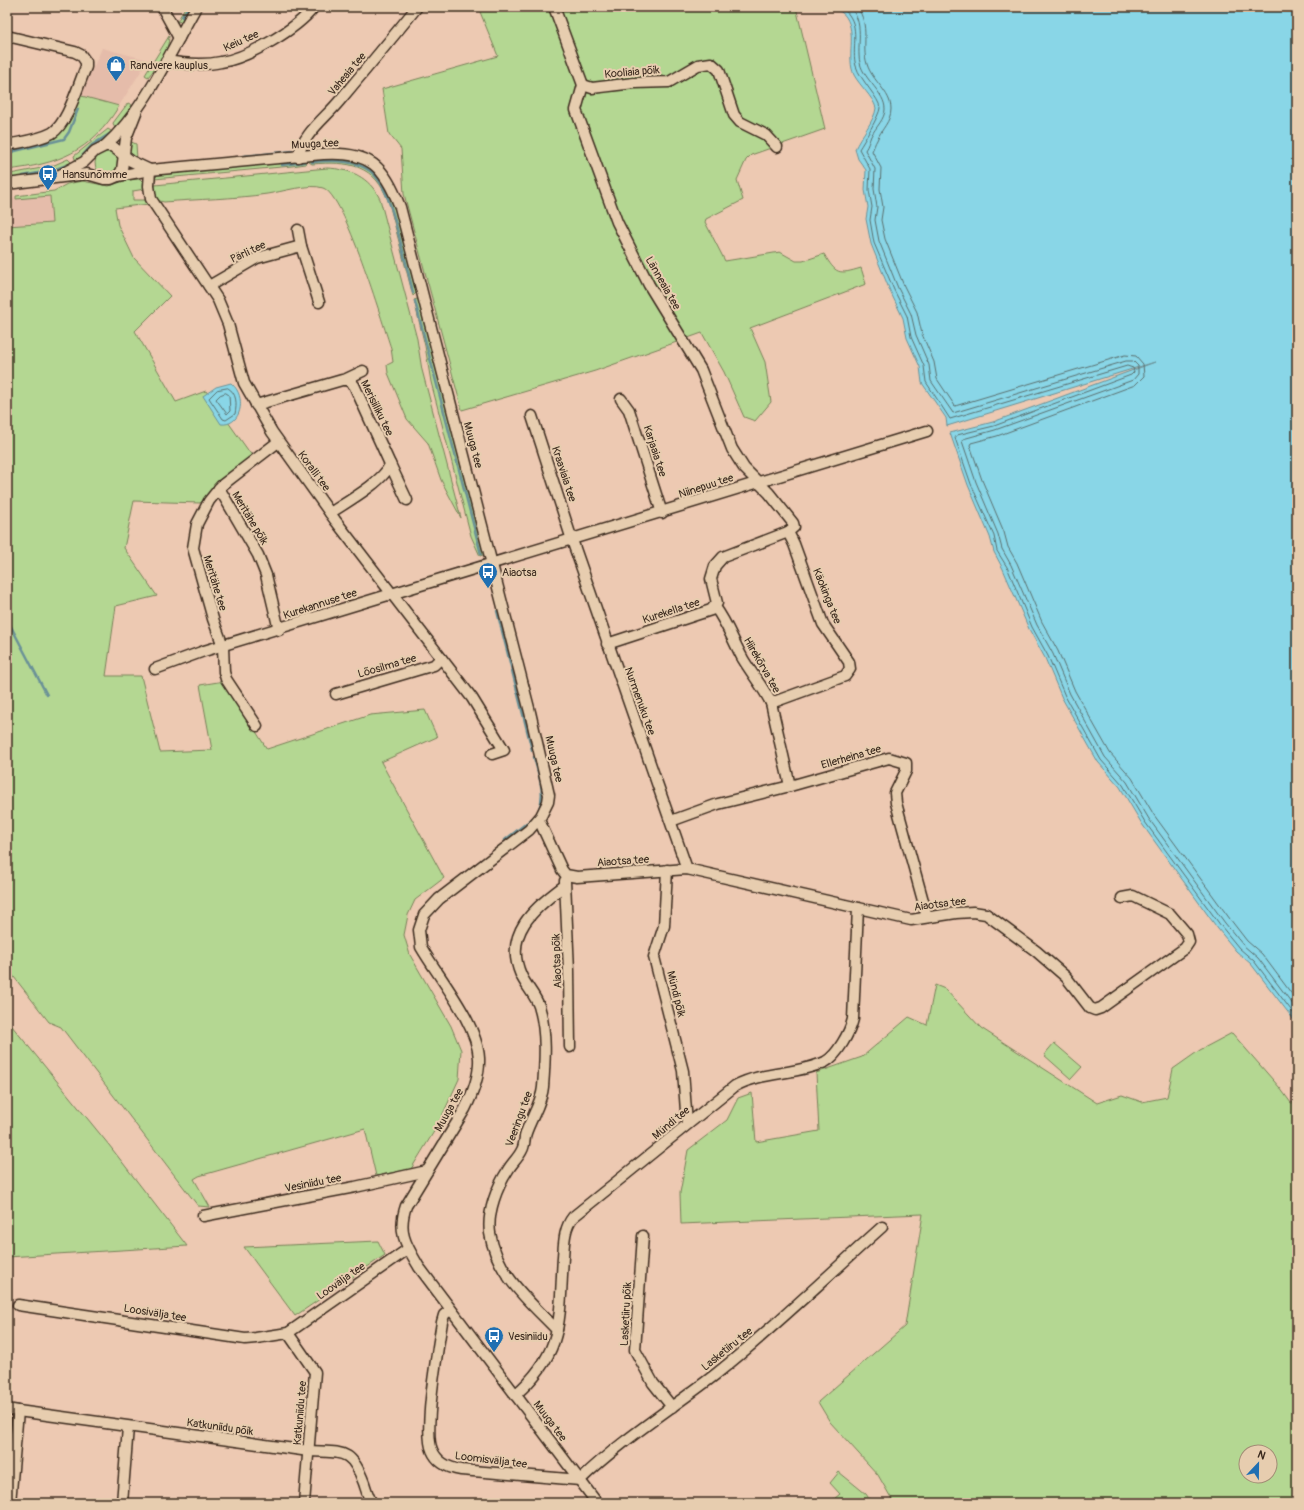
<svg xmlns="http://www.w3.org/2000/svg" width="1304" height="1510" font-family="Pangolin,sans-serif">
<rect width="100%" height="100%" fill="#edc9b2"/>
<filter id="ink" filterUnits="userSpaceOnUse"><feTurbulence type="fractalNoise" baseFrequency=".025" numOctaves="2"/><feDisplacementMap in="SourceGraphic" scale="8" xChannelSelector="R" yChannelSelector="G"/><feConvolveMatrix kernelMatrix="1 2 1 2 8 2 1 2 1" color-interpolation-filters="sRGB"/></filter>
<g filter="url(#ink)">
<g fill="#e5bcaa">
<path d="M102 48 148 60 119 106 81 96Z"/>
<path d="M50 196 52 223 7 226V199Z"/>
</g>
<g fill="#b4d792" stroke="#788058" fill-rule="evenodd">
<path d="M185 7H190L182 21 177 22Z"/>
<path d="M478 7H660L661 10 672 7H796L825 129 751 155 746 160 737 180 743 200 706 219 705 222 725 261 780 252 796 261H803L824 254C836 274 838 275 861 268L866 284 750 328 765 362 771 402 755 421 744 417 724 372 702 333 595 371 462 410 404 194 401 149 389 134 382 89 498 56Z"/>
<path d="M169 36C169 52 158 65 148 77L145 75Z"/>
<path d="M78 95 119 106C91 152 58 164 7 170V149L41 140Z"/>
<path d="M128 103 132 105 124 120 115 129 113 123Z"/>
<path d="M108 129 114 133 106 140 94 145 76 162 74 156Z"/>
<path d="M129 141 136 144 137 159 132 158 129 152Z"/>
<circle cx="107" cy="163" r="12"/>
<path d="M344 158C357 161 368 164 377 173 398 194 410 263 417 292L413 296 389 203C375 164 349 161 312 164L309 162 310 159Z"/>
<path d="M68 159 73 164C53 174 31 177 10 178V174L52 166Z"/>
<path d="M305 160 306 164 292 166 154 179 158 175 233 166Z"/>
<path d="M327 168C351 169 369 177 380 199L417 339 422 370 461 518 441 480 428 443 407 419 388 373 387 365 393 362 391 348C382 322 345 195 323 188 310 183 281 192 267 194 233 199 198 199 164 202L156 200 153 195 155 185Z"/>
<path d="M140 179 145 184V189L133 191V200H145L149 204 115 208 118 225 134 258 170 296 135 331 176 402 206 391 255 460 200 503 134 501 124 548 157 596 116 606 106 676H141L160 752 212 750 200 685 224 681 267 749 370 715 425 710 437 737 381 762 444 878 415 900 408 915 404 935 410 955 451 1026 461 1050 459 1079 438 1125 411 1169 376 1176 365 1129 199 1176 194 1179 210 1207 198 1206 61 1027 49 1022 7 968V197V226L52 223 50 196 16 199V196L54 191 67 184 82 181 109 186 127 180Z"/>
<path d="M417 299 419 300 486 554 480 556 471 536 431 382 425 346 414 300Z"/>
<path d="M935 985 945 989 981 1028 1097 1103 1122 1095 1142 1102 1167 1097 1173 1069 1200 1050 1232 1033 1280 1088 1291 1103 1297 1102V1503H894L878 1475 830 1422 818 1402 905 1326 923 1214 681 1224 680 1193 688 1150 727 1120 738 1098 752 1093 756 1142 819 1131 816 1073 862 1057 909 1017 927 1025ZM1246 1452H1270V1476H1246Z"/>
<path d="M7 1020 109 1145 187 1246 7 1257Z"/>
<path d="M1054 1043 1082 1067 1071 1079 1044 1055Z"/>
<path d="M378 1241 385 1255 295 1316 244 1247Z"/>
<path d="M839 1472 866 1494 872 1503H829L840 1494 830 1483Z"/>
</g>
<g fill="#89d6e7" stroke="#6a9197">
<path d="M835 7H1297V1024L1251 964 1236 951 1218 929 1142 824 1120 787 1098 762 1062 698 1045 658 1029 629 1003 569 994 552 990 537 968 485 950 433 993 422 1155 362 947 426 946 418 922 383 920 367 907 338 903 318 890 291 871 244 866 219 868 207 865 190 866 170 858 159 855 149C860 137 875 120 876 108 873 97 860 86 854 75 846 57 857 34 846 17 844 13 838 11 835 7Z"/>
<path d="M231 383C233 385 236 388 237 390 245 404 239 426 221 424L203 396 216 387Z"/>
</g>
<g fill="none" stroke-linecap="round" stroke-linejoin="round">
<g stroke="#5a6f6e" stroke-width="1">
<path d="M840 7C843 10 847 11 849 15 860 30 851 50 856 66 860 80 880 99 880 108 880 114 863 143 859 149L870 169 869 190 872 207 870 220 874 243 894 290 907 316 911 337 924 366 926 382 950 419 1127 366 1133 368 1134 372 1131 375 994 426 957 435 955 438 971 484 994 536 997 551 1007 567 1032 627 1048 656 1065 696 1101 760 1123 785 1145 822 1221 926 1239 948 1254 961 1297 1018"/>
<path d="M849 7C866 21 856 45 860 63 864 80 885 93 885 109 885 119 876 127 871 136 869 141 868 146 865 150L875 169 874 189 877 207 875 220 879 241 898 288 911 314 916 335 929 365 931 381 953 413 1126 361H1133L1138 366V374L1133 380 995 430 963 439 962 441 976 482 998 534 1002 549 1011 565 1037 625 1053 654 1070 694 1105 757 1127 782 1149 819 1225 923 1243 945 1258 958 1297 1010"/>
<path d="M857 7C871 26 861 46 867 64 872 81 891 92 891 109 891 122 881 129 877 140 875 143 874 147 872 151L881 168 880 189 883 207 881 220 885 239 904 286 917 312 922 334 934 362 937 379 955 406 1125 355 1136 356 1143 364 1144 376 1135 385 997 436 971 443 970 445 982 480 1004 532 1008 547 1017 563 1042 622 1058 651 1075 691 1110 753 1132 778 1154 815 1230 919 1247 941 1262 954 1297 1001"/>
<path d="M228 388C237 393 237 404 235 414L226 420 223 419 209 398 217 390Z"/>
<path d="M226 393 229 395 230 411 227 414 216 399 220 395Z"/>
</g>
<g stroke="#6a9197" stroke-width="2.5">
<path d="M182 17 188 7"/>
<path d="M7 153 64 139 69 132 78 109"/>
<path d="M82 156 92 145 111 133"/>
<path d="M243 156 293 151"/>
<path d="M312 162C370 157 382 171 396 225 402 248 408 270 413 293"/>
<path d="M282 165 304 162"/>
<path d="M23 176 53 170 67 165"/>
<path d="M415 301 481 554"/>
<path d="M497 611 532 750"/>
<path d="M7 619 47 695"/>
<path d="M534 757C538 774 546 792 539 809"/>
<path d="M505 840 533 818"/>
</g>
<g stroke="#3b2a1e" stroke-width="13">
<g id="minor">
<path d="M162 7 179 38"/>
<path d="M554 7 583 85"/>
<path d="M7 36 75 52 81 55 86 62V67C78 85 68 123 52 133 39 140 21 142 7 145"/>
<path d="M166 61C184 64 203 66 221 62 248 58 297 29 314 7"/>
<path d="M583 85 576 110 617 222 649 285 701 370 732 449 744 468 769 493 793 523 794 527 788 532 794 544 823 624 849 662 850 669 845 676 771 703"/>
<path d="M583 85 592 88 634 83 669 82 698 65 711 63 719 70 734 115 740 122 766 135 777 147"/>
<path d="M105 146C146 109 169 54 196 7"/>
<path d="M298 157C303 133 327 117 341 99 367 68 392 38 417 7"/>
<path d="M150 170 149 186 151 199 218 300 228 324 244 383 272 432 335 520 472 698 504 750 492 754"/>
<path d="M60 175 84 162 95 151 105 146H112L131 161 150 170"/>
<path d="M118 176 150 170 323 154C370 151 384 166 400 207L530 712 549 795 548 802 541 816 529 830 439 899 424 915 419 930 421 947C439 978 477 1023 479 1058 480 1076 473 1093 465 1109L406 1206C397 1232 406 1245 419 1267L597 1503"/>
<path d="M7 184 87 174 104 179H111L118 176 122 170 126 138 137 110"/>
<path d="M298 230 301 246 319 302"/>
<path d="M209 286 257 258 301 246"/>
<path d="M344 380 363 371"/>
<path d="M621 399 629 410 662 513"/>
<path d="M256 405 342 380H347L354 385 390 464C385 481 345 503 330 513"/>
<path d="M532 416 572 540 687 869"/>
<path d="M390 464 407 500"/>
<path d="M219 488 258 555 266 575 279 630"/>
<path d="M715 607C727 623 733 641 743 659 752 674 763 687 771 703L790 786"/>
<path d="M607 644 711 610 717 603 711 579 715 566 723 557 788 532"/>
<path d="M155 669 204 651 927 431"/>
<path d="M336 694 434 665 441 658"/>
<path d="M257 726 226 679 224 672 223 646 213 619 193 548 197 524 209 501 221 486 278 442"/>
<path d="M539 820 562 870 566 875 577 877 687 869 911 920 956 913 973 912 986 914 1036 951 1066 977 1090 1008 1095 1010 1101 1008 1185 948 1189 942 1187 934 1170 914 1133 896 1122 898"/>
<path d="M671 821 718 804 790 786 889 758 906 763V771L895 793 896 803 925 908 926 917"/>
<path d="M667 870 664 926 654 957 683 1071 687 1124"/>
<path d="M565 881 569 971 570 1047"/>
<path d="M203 1216 355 1187 427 1171"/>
<path d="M643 1236 635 1350 653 1383 672 1407"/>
<path d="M18 1305 245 1339 256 1338 288 1333 408 1249"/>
<path d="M450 1310 444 1315 442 1322C438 1348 423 1430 432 1450 437 1462 448 1468 461 1470L580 1480"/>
<path d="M557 1330C530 1302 496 1274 490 1233 487 1212 497 1187 508 1170 512 1163 519 1157 522 1150 525 1145 524 1138 526 1133 531 1118 542 1102 543 1087 545 1061 547 1032 539 1006 535 995 526 986 521 975 503 934 534 908 564 886"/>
<path d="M288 1333 315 1372 304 1503"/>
<path d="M515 1395C565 1352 559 1318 563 1257 564 1243 564 1228 573 1217L735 1086C763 1071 796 1075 825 1062 837 1056 850 1032 853 1019L858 908"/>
<path d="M7 1409 18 1411"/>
<path d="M580 1480C621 1440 671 1409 716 1374 774 1328 827 1276 882 1227"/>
<path d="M10 1503 18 1411 309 1451C343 1453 351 1448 364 1483 366 1489 368 1497 372 1503"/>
<path d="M122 1503 128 1427"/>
</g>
</g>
<use href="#minor" stroke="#e7cdaf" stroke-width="10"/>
</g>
</g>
<defs>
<g id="shop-pin" transform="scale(1)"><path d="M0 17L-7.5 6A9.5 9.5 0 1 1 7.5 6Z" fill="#1f6fb2" stroke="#e7cdaf"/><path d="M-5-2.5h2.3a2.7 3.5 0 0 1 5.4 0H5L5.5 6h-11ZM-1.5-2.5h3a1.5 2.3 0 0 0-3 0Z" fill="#fff"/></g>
<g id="bus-pin" transform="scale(1)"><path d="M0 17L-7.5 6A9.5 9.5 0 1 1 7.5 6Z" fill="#1f6fb2" stroke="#e7cdaf"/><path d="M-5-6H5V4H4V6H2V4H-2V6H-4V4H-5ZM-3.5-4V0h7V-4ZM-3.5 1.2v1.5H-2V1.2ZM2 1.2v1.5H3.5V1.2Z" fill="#fff"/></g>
</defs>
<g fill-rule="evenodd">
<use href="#shop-pin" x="116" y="65"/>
<use href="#bus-pin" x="48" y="174"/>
<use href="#bus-pin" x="488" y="572"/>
<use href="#bus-pin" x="494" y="1336"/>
</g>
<g text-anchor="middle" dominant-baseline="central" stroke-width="4" stroke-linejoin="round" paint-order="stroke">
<g font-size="11" fill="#3b2a1e" stroke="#e7cdaf">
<text transform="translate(241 41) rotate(-24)">Keiu tee</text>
<text transform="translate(632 72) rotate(-5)">Kooliaia põik</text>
<text transform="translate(347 74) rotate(-50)">Vaheaia tee</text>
<text transform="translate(315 144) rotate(-3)">Muuga tee</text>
<text transform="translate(248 252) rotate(-25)">Pärli tee</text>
<text transform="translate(663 283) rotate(60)">Länneaia tee</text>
<text transform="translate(377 408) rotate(64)">Merisiiliku tee</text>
<text transform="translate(473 445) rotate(75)">Muuga tee</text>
<text transform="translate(655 451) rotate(72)">Karjaaia tee</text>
<text transform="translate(314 471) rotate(54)">Koralli tee</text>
<text transform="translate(564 474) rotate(72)">Kraaviaia tee</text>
<text transform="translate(706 486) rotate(-18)">Niinepuu tee</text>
<text transform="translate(250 518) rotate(59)">Meritähe põik</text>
<text transform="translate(215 583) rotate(73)">Meritähe tee</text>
<text transform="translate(827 596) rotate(68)">Käokinga tee</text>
<text transform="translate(320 604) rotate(-18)">Kurekannuse tee</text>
<text transform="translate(671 611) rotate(-18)">Kurekella tee</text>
<text transform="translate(762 665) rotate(60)">Hiirekõrva tee</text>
<text transform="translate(387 666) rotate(-16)">Lõosilma tee</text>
<text transform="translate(640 701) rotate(70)">Nurmenuku tee</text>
<text transform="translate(851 757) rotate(-16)">Ellerheina tee</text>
<text transform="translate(554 759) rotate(77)">Muuga tee</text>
<text transform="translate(623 861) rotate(-4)">Aiaotsa tee</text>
<text transform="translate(940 904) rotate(-7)">Aiaotsa tee</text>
<text transform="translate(557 961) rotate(-92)">Aiaotsa põik</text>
<text transform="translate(676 994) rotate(76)">Mündi põik</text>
<text transform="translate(449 1110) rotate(-61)">Muuga tee</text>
<text transform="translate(519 1119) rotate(-70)">Veeringu tee</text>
<text transform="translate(671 1123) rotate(-40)">Mündi tee</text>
<text transform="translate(313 1183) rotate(-11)">Vesiniidu tee</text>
<text transform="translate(341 1281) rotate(-35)">Loovälja tee</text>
<text transform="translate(155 1313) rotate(9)">Loosivälja tee</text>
<text transform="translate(626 1314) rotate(-87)">Lasketiiru põik</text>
<text transform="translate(727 1349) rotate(-39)">Lasketiiru tee</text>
<text transform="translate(300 1413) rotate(-85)">Katkuniidu tee</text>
<text transform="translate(550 1421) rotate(53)">Muuga tee</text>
<text transform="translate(220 1427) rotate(8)">Katkuniidu põik</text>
<text transform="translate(491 1460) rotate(7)">Loomisvälja tee</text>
</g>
<g font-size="11" fill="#3b2a1e" stroke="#e7cdaf" text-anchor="start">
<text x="130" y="65">Randvere kauplus</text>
<text x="62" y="174">Hansunõmme</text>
<text x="502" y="572">Aiaotsa</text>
<text x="508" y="1336">Vesiniidu</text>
</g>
</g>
<rect width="1304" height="1510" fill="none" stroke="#e7cdaf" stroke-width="24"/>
<rect x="12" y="12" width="1280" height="1486" fill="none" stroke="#3b2a1e" stroke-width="1.5" filter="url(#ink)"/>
<g transform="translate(1258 1464) rotate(22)"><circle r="19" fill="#e7cdaf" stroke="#a28c75"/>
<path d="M0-3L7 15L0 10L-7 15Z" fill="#1f6fb2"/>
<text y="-6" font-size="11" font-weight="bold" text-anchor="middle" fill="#3b2a1e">N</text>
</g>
</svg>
